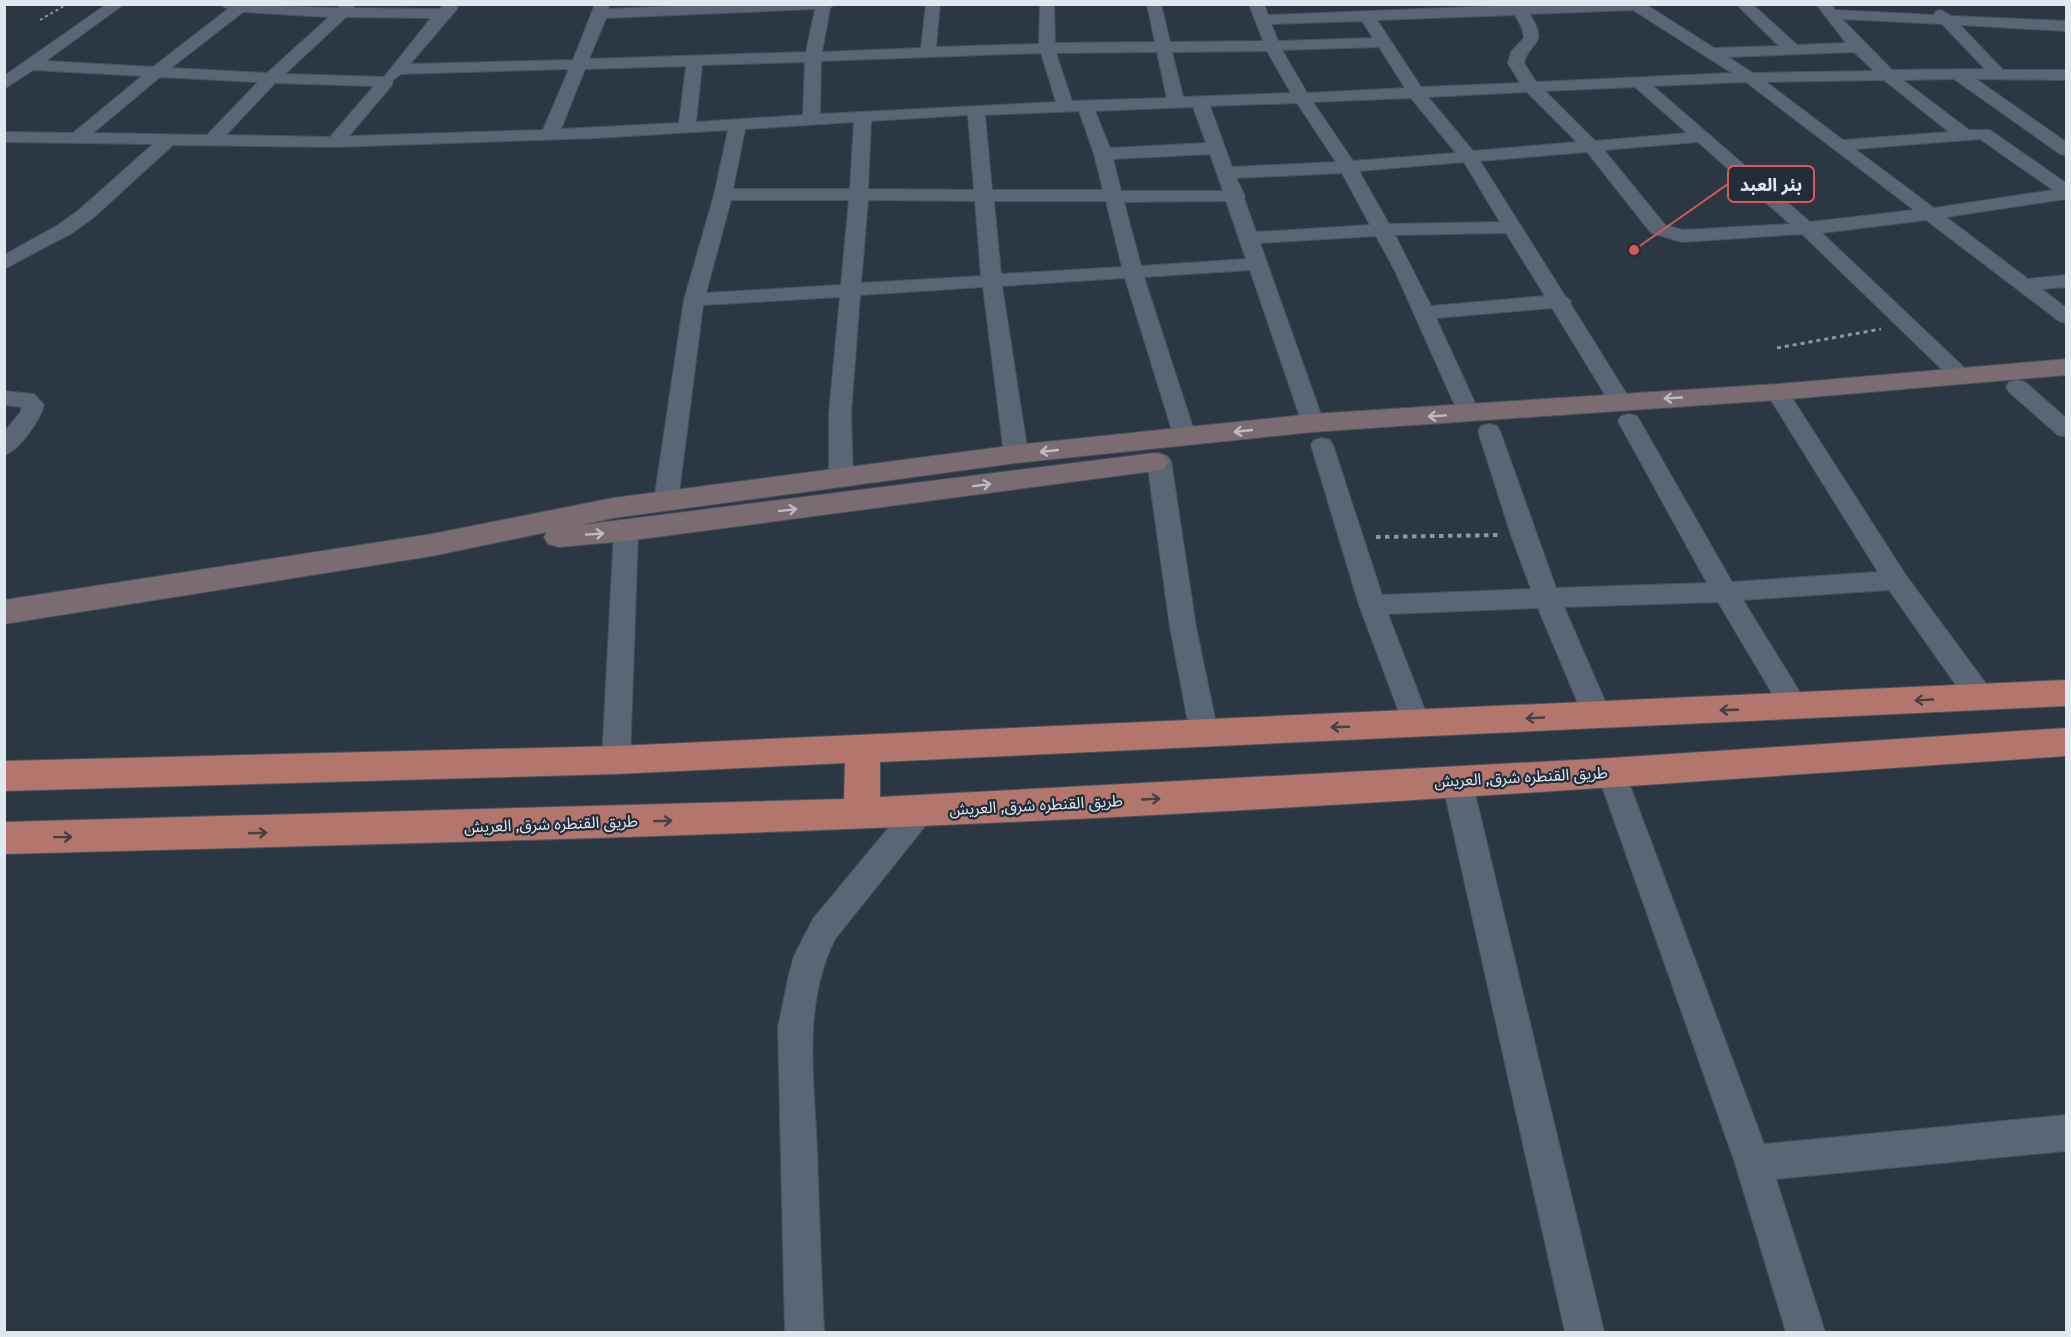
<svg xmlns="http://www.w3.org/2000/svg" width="2071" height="1337" font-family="'Fira Sans','Noto Sans Arabic',sans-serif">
<rect width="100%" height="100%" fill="#2c3744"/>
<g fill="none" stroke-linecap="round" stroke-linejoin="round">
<g stroke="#49525d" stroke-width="2">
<g id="minor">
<path d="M107 4H124L46 61 153 67 228 9 219 4 338 8 342 4H354V8L439 9 445 4H458L457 9 410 64 573 60 595 4H609L608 9 716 4H835L830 8 822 52 921 48 926 4H940L936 47 1039 44 1040 4H1054L1055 43 1155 42 1147 4H1161L1170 42 1263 41 1249 4H1264L1268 15 1545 4H1645L1714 48 1779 46 1736 4H1752L1797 45 1846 43 1816 4H1831L1835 10 1934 15 1936 11 1941 10 1951 16 2066 21V31L1960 25 2003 70H2066V80L1976 79 2066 142V155L2060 154 1954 79 1903 80 1969 130H1990L2066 183V199L1946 217 2028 279 2066 275V287L2042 289 2066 308V323L2059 321 1926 220 1822 233 1972 375 1969 380 1961 382 1953 380 1802 234 1682 242 1651 233 1587 152 1480 161 1565 296 1571 301 1570 303 1631 401 1628 406 1620 408 1612 406 1552 308 1436 318 1480 414 1477 419 1469 421 1461 419 1395 271 1376 236 1260 243 1324 423 1321 428 1313 430 1305 428 1302 423 1250 270 1144 277 1196 437 1193 442 1185 444 1177 442 1174 437 1125 278 1002 286 1028 454 1024 459 1016 462 1008 459 1004 454 983 287 860 295 851 413 853 478 849 484 841 486 833 484 829 478V413L840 297 703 305 678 501 674 507 666 509 658 507 654 501 684 300 714 195 728 130 597 138 335 147 173 145 93 218 72 233 4 269V255L58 225 79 210 153 144 4 142V132L73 133 142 76 33 70 4 89V76ZM815 9 806 52 589 59 606 18ZM1633 10 1732 73 1536 82 1524 63C1531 38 1549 47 1530 14ZM243 12 329 17 267 73 171 68ZM1515 15 1522 28 1524 38 1511 52 1508 63 1520 83 1421 87 1377 20ZM346 17 431 18 384 77 285 74ZM1842 19 1942 24 1985 69 1892 70ZM1362 21 1373 38 1278 41 1271 24ZM1379 47 1405 88 1307 93 1282 50ZM1267 51 1291 93 1183 97 1172 52ZM1157 52 1167 98 1072 101 1056 53ZM1854 52 1874 71 1753 73 1728 57ZM1041 53 1056 102 820 114 821 61ZM805 62 803 115 696 122 702 65ZM686 66 679 123 561 129 585 69ZM569 69 543 130 349 136 392 85 393 80 401 74ZM160 77 258 82 207 135 93 133ZM1884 80 1949 132 1843 140 1766 82ZM1746 82 1914 210 1810 222 1653 86ZM275 83 374 86 330 137 226 135ZM1635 87 1687 133 1595 141 1545 91ZM1527 92 1577 142 1473 151 1428 97ZM1411 98 1456 153 1353 161 1313 102ZM1297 103 1336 162 1232 167 1210 106ZM1193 107 1206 143 1110 148 1095 111ZM1079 111 1094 154 1103 190H992L985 115ZM968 115 974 190 868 189 871 121ZM854 122 850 189H733L745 129ZM1980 139 2053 190 1934 208 1855 149ZM1698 142 1790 224 1683 230 1665 225 1604 150ZM1210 154 1223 191H1121L1113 159ZM1464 162 1500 222 1389 224 1359 171ZM1342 173 1370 225 1256 232 1244 198 1245 196 1236 178ZM731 200H849L841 285 706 293ZM868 200 975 201 981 276 861 283ZM994 201H1106L1122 267 1001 274ZM1226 201 1246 259 1141 266 1124 202ZM1506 233 1545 296 1431 306 1395 235Z"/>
<path d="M2017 380 2025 382 2066 418V437L2058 435 2009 392 2006 387 2009 382Z"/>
<path d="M1777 385 1785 387 1905 574 1990 689 1994 697 1990 705 1980 708 1970 705 1889 590 1743 600 1809 707 1805 715 1795 718 1785 715 1718 602 1564 607 1611 715 1607 723 1597 726 1587 723 1583 715 1538 608 1388 614 1430 723 1426 731 1416 734 1406 731 1359 605 1311 445 1314 440 1322 438 1330 440 1333 445 1382 595 1531 589 1511 535 1478 431 1481 426 1489 424 1497 426 1500 431 1556 588 1707 583 1618 421 1621 416 1629 414 1637 416 1640 421 1732 582 1878 572 1766 392 1769 387Z"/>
<path d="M4 391 34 394 44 405C41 419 18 452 4 455V432L20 413 22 407 4 405Z"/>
<path d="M1159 453 1167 456 1171 461 1196 627 1218 733 1214 741 1204 744 1194 741 1190 733 1170 627 1147 461 1151 456Z"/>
<path d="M626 523 635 525 638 531 630 760 626 768 616 772 606 768 602 760 614 531 617 525Z"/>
<path d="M1611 760 1621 764 1625 772 1764 1144 2066 1115V1151L1776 1179 1825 1332H1786L1735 1163 1597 772 1601 764Z"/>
<path d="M1457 769 1467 773 1472 781 1604 1332H1565L1442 781 1447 773Z"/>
<path d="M920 799 930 802 935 811 930 820 835 939C802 1004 814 1080 817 1150 819 1210 821 1271 824 1332H785L778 1027 789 975 794 956 813 919 910 802Z"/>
</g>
</g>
<g stroke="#49525d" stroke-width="2">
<path id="secondary" d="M2066 359V375L1777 400 1313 432 1016 463 613 518 581 525 1154 453 1164 455 1168 462 1164 469 1154 471 626 541 559 547 548 544 544 537 547 532 432 556 4 624V600L432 534 613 498 1016 445 1313 414 1777 384Z"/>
</g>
<g stroke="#49525d" stroke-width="2">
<path id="trunk" d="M2066 680V706L880 762V797L1611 758 2066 728V756C1714 780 1362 806 1010 822 675 838 340 845 4 854V822L844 799 845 763 616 774 4 791V761L616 746Z"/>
</g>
<path stroke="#8e97a2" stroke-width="2" stroke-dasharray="3 3" stroke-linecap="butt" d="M40 20 67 4"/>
<path stroke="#8e97a2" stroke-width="3" stroke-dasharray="4 4" stroke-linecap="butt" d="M1777 348 1881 329"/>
<path stroke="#8e97a2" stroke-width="4" stroke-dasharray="4.5 4.5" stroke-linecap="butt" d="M1376 537 1498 535"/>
<use href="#minor" fill="#5a6675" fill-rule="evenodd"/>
<use href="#secondary" fill="#7b6c72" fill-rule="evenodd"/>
<use href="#trunk" fill="#b3766c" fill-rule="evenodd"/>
</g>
<defs><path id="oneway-shaft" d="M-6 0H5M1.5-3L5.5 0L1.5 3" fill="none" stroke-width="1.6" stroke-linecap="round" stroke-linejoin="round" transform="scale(1.5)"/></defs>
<g stroke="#bcbcc3">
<use href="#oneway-shaft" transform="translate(1673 398) rotate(177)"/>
<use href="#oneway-shaft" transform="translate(1437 416) rotate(176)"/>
<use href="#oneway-shaft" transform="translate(1243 431) rotate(174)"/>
<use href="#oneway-shaft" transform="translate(1049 451) rotate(174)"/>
<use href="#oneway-shaft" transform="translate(982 485) rotate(-7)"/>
<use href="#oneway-shaft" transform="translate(788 510) rotate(-7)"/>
<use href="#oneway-shaft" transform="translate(595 534) rotate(-4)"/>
</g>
<g stroke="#463f46">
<use href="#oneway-shaft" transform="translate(1924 700) rotate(177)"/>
<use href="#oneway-shaft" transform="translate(1729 710) rotate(178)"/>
<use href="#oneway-shaft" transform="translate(1535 718) rotate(177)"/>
<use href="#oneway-shaft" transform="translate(1340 727) rotate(178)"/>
<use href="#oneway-shaft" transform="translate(1151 799) rotate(-3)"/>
<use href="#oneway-shaft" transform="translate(663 821) rotate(-2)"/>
<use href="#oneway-shaft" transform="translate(258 833) rotate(-2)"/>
<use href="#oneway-shaft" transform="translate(63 837) rotate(-1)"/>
</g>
<g text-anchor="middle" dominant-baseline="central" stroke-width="4.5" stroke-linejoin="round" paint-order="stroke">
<g font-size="16" fill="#dfe7ef" stroke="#222d3a">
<text transform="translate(1521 777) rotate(-3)">طريق القنطره شرق, العريش</text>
<text transform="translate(1036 805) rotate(-3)">طريق القنطره شرق, العريش</text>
<text transform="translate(551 824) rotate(-2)">طريق القنطره شرق, العريش</text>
</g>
</g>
<path fill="none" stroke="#d8585a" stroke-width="2" d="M1634 250L1728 184"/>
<circle fill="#d8585a" stroke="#222d3a" stroke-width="2" cx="1634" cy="250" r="6"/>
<rect fill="#222d3a" stroke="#d8585a" stroke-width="2" x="1728" y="166" width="86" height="36" rx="6"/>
<g font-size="18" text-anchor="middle" font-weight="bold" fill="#dfe7ef">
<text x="1771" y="191">بئر العبد</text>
</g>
<rect width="2071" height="1337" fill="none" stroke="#dfe7ef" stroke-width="12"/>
</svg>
